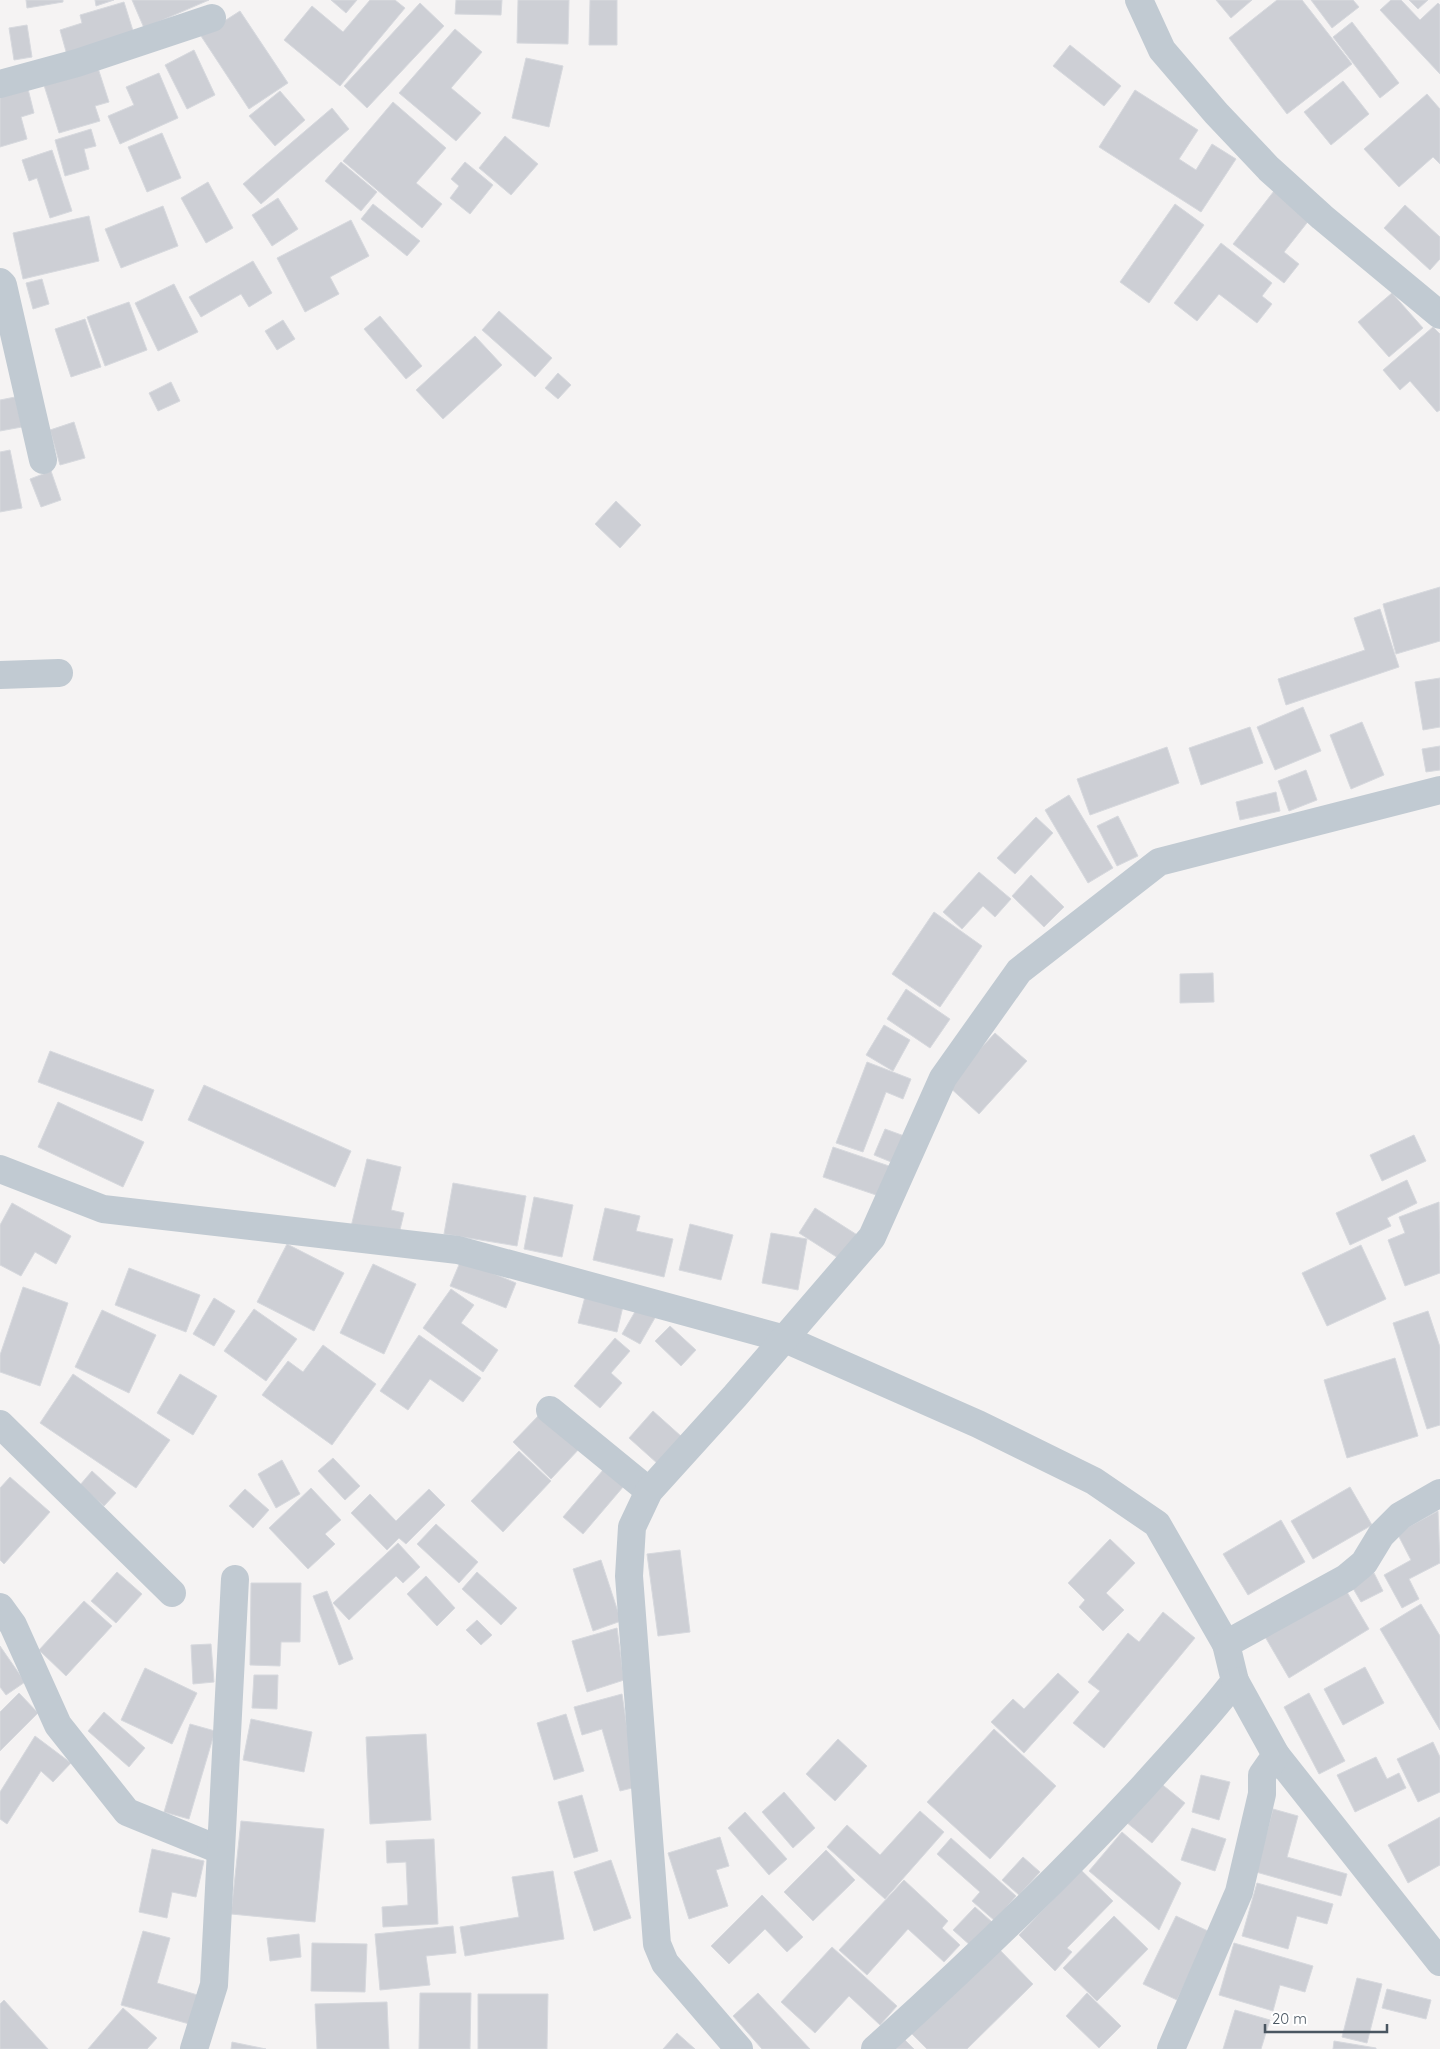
<svg xmlns="http://www.w3.org/2000/svg" width="1440" height="2049" font-family="Quicksand,sans-serif">
<rect width="100%" height="100%" fill="#f5f3f3"/>
<g fill="#cdcfd5" stroke="#d7d9de">
<path d="M26 0H63V2L27 8Z"/>
<path d="M95 0H114L96 6Z"/>
<path d="M132 0H209L144 28Z"/>
<path d="M331 0H357L346 13Z"/>
<path d="M370 0H395L405 8 340 86 284 40 312 6 343 32Z"/>
<path d="M456 0H502L501 15 455 14Z"/>
<path d="M518 0H569L568 44 517 43Z"/>
<path d="M590 0H617V45H589Z"/>
<path d="M1216 0H1252L1231 18Z"/>
<path d="M1277 0H1302L1352 64 1287 114 1229 38Z"/>
<path d="M1311 0H1353L1359 7 1332 28Z"/>
<path d="M1391 0H1401L1420 20 1438 3 1440 5V74L1380 10Z"/>
<path d="M1409 0H1428L1418 9Z"/>
<path d="M124 2 134 34 67 55 60 30 82 23 80 15Z"/>
<path d="M420 3 444 26 367 108 344 86Z"/>
<path d="M240 11 288 83 249 109 201 36Z"/>
<path d="M1352 22 1399 83 1380 98 1333 37Z"/>
<path d="M27 25 32 57 14 60 9 28Z"/>
<path d="M455 29 482 52 451 88 481 113 456 141 399 93Z"/>
<path d="M1070 45 1121 86 1104 106 1053 66Z"/>
<path d="M194 50 215 95 187 109 165 65Z"/>
<path d="M526 58 563 66 549 127 512 118Z"/>
<path d="M97 65 109 102 95 106 100 121 59 133 43 82Z"/>
<path d="M159 73 178 118 120 144 108 116 134 105 126 87Z"/>
<path d="M1343 81 1369 114 1331 145 1304 112Z"/>
<path d="M27 85 34 113 21 117 27 139 0 147V92Z"/>
<path d="M1135 90 1198 130 1179 159 1196 170 1212 144 1236 159 1201 212 1099 147Z"/>
<path d="M280 91 305 120 275 146 249 116Z"/>
<path d="M1427 94 1440 109V164L1433 157 1399 187 1364 149Z"/>
<path d="M393 102 446 148 416 183 442 204 422 228 343 161Z"/>
<path d="M332 108 349 129 261 204 243 184Z"/>
<path d="M91 129 96 146 84 149 89 169 65 176 55 140Z"/>
<path d="M162 133 181 178 147 192 128 147Z"/>
<path d="M505 136 538 164 511 195 479 168Z"/>
<path d="M52 150 72 211 50 218 37 178 29 181 22 160Z"/>
<path d="M341 162 377 192 361 211 325 181Z"/>
<path d="M465 162 493 185 470 214 450 198 459 186 451 179Z"/>
<path d="M208 182 233 228 206 243 181 198Z"/>
<path d="M1274 191 1310 219 1284 252 1299 264 1284 283 1233 244Z"/>
<path d="M278 198 298 229 272 246 252 215Z"/>
<path d="M373 204 420 241 407 256 361 219Z"/>
<path d="M1175 204 1204 225 1149 303 1120 282Z"/>
<path d="M1405 205 1440 237V259L1430 270 1384 228Z"/>
<path d="M163 206 178 246 121 268 105 229Z"/>
<path d="M89 216 99 261 23 279 13 233Z"/>
<path d="M351 220 369 256 330 277 339 294 305 312 277 258Z"/>
<path d="M1221 243 1272 283 1262 296 1272 304 1257 323 1219 294 1197 321 1174 303Z"/>
<path d="M253 261 272 293 249 307 241 294 201 317 189 297Z"/>
<path d="M42 279 49 304 33 309 26 283Z"/>
<path d="M174 284 198 332 158 351 135 303Z"/>
<path d="M1392 293 1423 328 1389 357 1358 322Z"/>
<path d="M129 302 147 350 105 366 87 317Z"/>
<path d="M499 311 552 358 535 377 482 330Z"/>
<path d="M380 316 422 366 406 379 364 329Z"/>
<path d="M85 319 101 367 71 377 55 329Z"/>
<path d="M283 320 295 339 277 350 265 331Z"/>
<path d="M1433 327 1440 334V410L1437 412 1410 381 1400 390 1383 370Z"/>
<path d="M475 336 502 365 443 419 416 390Z"/>
<path d="M558 373 571 385 558 399 545 388Z"/>
<path d="M171 382 180 401 158 411 149 393Z"/>
<path d="M15 397 22 427 0 431V400Z"/>
<path d="M74 422 85 458 60 465 50 430Z"/>
<path d="M10 450 22 508 0 512V452Z"/>
<path d="M51 471 61 500 41 507 30 479Z"/>
<path d="M616 501 641 525 620 548 595 524Z"/>
<path d="M1440 587V641L1396 654 1383 604Z"/>
<path d="M1380 609 1399 667 1286 705 1278 679 1365 650 1354 618Z"/>
<path d="M1440 678V727L1423 730 1415 682Z"/>
<path d="M1303 707 1321 751 1275 770 1257 727Z"/>
<path d="M1362 722 1384 775 1351 789 1330 735Z"/>
<path d="M1250 727 1263 763 1201 785 1189 748Z"/>
<path d="M1440 746V770L1426 772 1422 749Z"/>
<path d="M1167 747 1179 783 1090 815 1077 779Z"/>
<path d="M1306 770 1317 800 1289 811 1278 781Z"/>
<path d="M1276 792 1280 811 1240 820 1236 802Z"/>
<path d="M1069 795 1113 868 1088 883 1045 810Z"/>
<path d="M1118 816 1138 856 1117 866 1097 826Z"/>
<path d="M1036 817 1053 833 1015 874 997 858Z"/>
<path d="M979 872 1011 899 995 917 983 906 962 929 943 912Z"/>
<path d="M1031 875 1064 907 1044 927 1012 896Z"/>
<path d="M934 912 982 946 940 1007 892 974Z"/>
<path d="M1213 973 1214 1002 1180 1003V974Z"/>
<path d="M906 989 950 1019 930 1048 887 1019Z"/>
<path d="M884 1025 910 1040 893 1071 866 1055Z"/>
<path d="M995 1033 1027 1061 979 1114 947 1085Z"/>
<path d="M50 1051 154 1090 142 1121 38 1082Z"/>
<path d="M867 1062 911 1079 903 1099 886 1092 863 1152 836 1143Z"/>
<path d="M204 1085 351 1151 335 1187 188 1120Z"/>
<path d="M58 1102 144 1142 123 1187 38 1147Z"/>
<path d="M885 1129 907 1137 896 1164 874 1155Z"/>
<path d="M1414 1135 1426 1161 1382 1181 1370 1155Z"/>
<path d="M833 1147 892 1167 882 1197 823 1177Z"/>
<path d="M367 1159 401 1167 391 1210 404 1213 398 1238 351 1227Z"/>
<path d="M1407 1180 1417 1203 1387 1218 1391 1226 1350 1245 1336 1213Z"/>
<path d="M453 1183 526 1196 517 1246 444 1234Z"/>
<path d="M534 1197 573 1205 562 1257 524 1249Z"/>
<path d="M1439 1202 1440 1273 1405 1286 1388 1240 1405 1233 1399 1217Z"/>
<path d="M12 1203 71 1236 56 1264 35 1252 21 1276 0 1265V1225Z"/>
<path d="M605 1208 640 1216 636 1231 673 1239 664 1277 593 1260Z"/>
<path d="M815 1208 862 1238 846 1263 799 1233Z"/>
<path d="M690 1224 733 1235 721 1280 679 1270Z"/>
<path d="M771 1233 807 1239 798 1290 762 1283Z"/>
<path d="M287 1244 344 1273 314 1331 257 1302Z"/>
<path d="M1361 1245 1386 1299 1327 1326 1302 1273Z"/>
<path d="M461 1260 516 1283 506 1308 450 1286Z"/>
<path d="M373 1264 416 1284 384 1354 340 1333Z"/>
<path d="M129 1268 200 1295 186 1332 115 1305Z"/>
<path d="M23 1287 68 1303 40 1386 0 1372V1355Z"/>
<path d="M451 1289 474 1305 461 1323 498 1350 483 1372 423 1328Z"/>
<path d="M586 1293 624 1302 617 1332 578 1323Z"/>
<path d="M214 1298 235 1311 214 1346 193 1334Z"/>
<path d="M643 1298 660 1309 640 1344 622 1334Z"/>
<path d="M254 1309 297 1339 266 1381 224 1351Z"/>
<path d="M102 1310 156 1335 129 1393 75 1367Z"/>
<path d="M1428 1311 1440 1347V1425L1427 1429 1393 1323Z"/>
<path d="M670 1326 696 1350 681 1366 655 1341Z"/>
<path d="M419 1335 481 1378 463 1402 430 1379 408 1410 380 1391Z"/>
<path d="M615 1338 630 1351 611 1373 622 1383 600 1408 574 1386Z"/>
<path d="M323 1345 376 1384 332 1445 262 1395 288 1361 303 1372Z"/>
<path d="M1395 1358 1418 1436 1347 1458 1324 1380Z"/>
<path d="M73 1374 170 1440 136 1488 40 1423Z"/>
<path d="M180 1374 217 1396 193 1435 157 1413Z"/>
<path d="M653 1411 682 1437 658 1464 629 1438Z"/>
<path d="M542 1412 580 1448 551 1479 513 1442Z"/>
<path d="M519 1451 551 1481 503 1532 471 1501Z"/>
<path d="M333 1458 360 1486 345 1500 318 1471Z"/>
<path d="M282 1460 300 1494 276 1508 258 1474Z"/>
<path d="M609 1463 629 1480 583 1534 563 1517Z"/>
<path d="M92 1471 116 1493 104 1506 80 1485Z"/>
<path d="M10 1477 50 1512 4 1564 0 1560V1488Z"/>
<path d="M1350 1487 1372 1525 1313 1559 1291 1521Z"/>
<path d="M311 1488 341 1520 325 1534 335 1544 308 1569 269 1528Z"/>
<path d="M245 1489 269 1510 253 1528 229 1506Z"/>
<path d="M429 1489 445 1505 406 1544 399 1538 387 1550 351 1513 370 1494 396 1521Z"/>
<path d="M1438 1511 1440 1563 1409 1579 1419 1599 1402 1608 1384 1575 1411 1560 1397 1533Z"/>
<path d="M1281 1520 1305 1562 1248 1595 1223 1554Z"/>
<path d="M436 1524 478 1562 459 1583 417 1544Z"/>
<path d="M1110 1539 1135 1563 1106 1593 1124 1610 1103 1631 1079 1607 1085 1600 1068 1583Z"/>
<path d="M398 1543 420 1567 403 1583 396 1576 349 1620 333 1603Z"/>
<path d="M680 1550 690 1632 658 1636 647 1554Z"/>
<path d="M601 1560 621 1621 593 1631 573 1569Z"/>
<path d="M117 1572 142 1594 116 1623 91 1601Z"/>
<path d="M477 1572 517 1608 501 1625 462 1589Z"/>
<path d="M1374 1573 1383 1591 1361 1602 1351 1585Z"/>
<path d="M426 1576 455 1608 437 1626 407 1594Z"/>
<path d="M251 1583H301L300 1642H281L280 1666 250 1665Z"/>
<path d="M1344 1587 1369 1629 1289 1678 1264 1635Z"/>
<path d="M327 1591 353 1659 339 1665 313 1596Z"/>
<path d="M84 1601 112 1626 66 1676 39 1650Z"/>
<path d="M1421 1604 1440 1636V1730L1380 1629Z"/>
<path d="M1163 1612 1195 1638 1104 1748 1073 1723 1100 1691 1088 1682 1128 1633 1139 1642Z"/>
<path d="M477 1620 492 1635 481 1645 466 1630Z"/>
<path d="M617 1628 624 1680 587 1692 572 1641Z"/>
<path d="M211 1644 214 1682 193 1684 191 1645Z"/>
<path d="M0 1646 25 1682 6 1695 0 1687Z"/>
<path d="M1365 1667 1384 1703 1343 1725 1324 1689Z"/>
<path d="M145 1668 197 1693 172 1744 121 1720Z"/>
<path d="M1058 1673 1079 1692 1024 1753 991 1722 1013 1699 1024 1709Z"/>
<path d="M254 1675H278L277 1709 252 1708Z"/>
<path d="M19 1693 38 1713 0 1751V1712Z"/>
<path d="M1309 1693 1345 1761 1319 1774 1284 1707Z"/>
<path d="M622 1694 636 1787 620 1791 602 1729 582 1735 574 1707Z"/>
<path d="M104 1712 145 1748 129 1767 88 1731Z"/>
<path d="M566 1714 584 1771 554 1780 537 1723Z"/>
<path d="M251 1719 312 1732 304 1772 243 1760Z"/>
<path d="M190 1724 215 1731 189 1819 164 1812Z"/>
<path d="M994 1729 1056 1786 990 1859 927 1802Z"/>
<path d="M426 1734 431 1820 370 1824 366 1737Z"/>
<path d="M35 1736 71 1763 53 1782 41 1771 7 1824 0 1819V1792Z"/>
<path d="M838 1739 867 1766 835 1801 806 1774Z"/>
<path d="M1433 1742 1440 1757V1792L1418 1802 1397 1759Z"/>
<path d="M1376 1757 1387 1779 1399 1773 1406 1788 1355 1812 1337 1775Z"/>
<path d="M1201 1775 1230 1782 1219 1820 1192 1812Z"/>
<path d="M1159 1782 1185 1803 1152 1843 1126 1822Z"/>
<path d="M784 1792 815 1828 793 1848 762 1812Z"/>
<path d="M582 1795 598 1851 574 1858 558 1802Z"/>
<path d="M1273 1809 1298 1816 1287 1857 1347 1874 1341 1896 1256 1872Z"/>
<path d="M920 1811 944 1832 885 1899 827 1847 847 1825 880 1855Z"/>
<path d="M745 1812 787 1859 769 1875 728 1828Z"/>
<path d="M1440 1817V1865L1408 1883 1388 1845Z"/>
<path d="M241 1821 324 1829 315 1922 231 1914Z"/>
<path d="M1192 1828 1226 1839 1215 1871 1181 1860Z"/>
<path d="M1122 1832 1181 1883 1159 1930 1089 1871Z"/>
<path d="M720 1837 729 1866 716 1870 728 1906 689 1919 668 1853Z"/>
<path d="M951 1838 1016 1896 995 1921 972 1901 980 1892 937 1854Z"/>
<path d="M434 1839 438 1924 383 1927 382 1907 408 1905 406 1862 387 1863 386 1841Z"/>
<path d="M152 1849 204 1861 196 1897 172 1892 167 1918 139 1912Z"/>
<path d="M826 1850 855 1880 813 1921 784 1892Z"/>
<path d="M1023 1857 1040 1872 1019 1895 1002 1880Z"/>
<path d="M611 1860 631 1918 594 1931 574 1872Z"/>
<path d="M1081 1870 1113 1901 1067 1948 1072 1952 1055 1971 1019 1935Z"/>
<path d="M553 1871 564 1939 465 1956 460 1927 519 1917 512 1877Z"/>
<path d="M904 1880 948 1921 942 1928 960 1945 944 1962 908 1929 867 1975 839 1950Z"/>
<path d="M1257 1883 1333 1904 1327 1924 1297 1916 1288 1949 1242 1936Z"/>
<path d="M762 1895 803 1937 787 1952 765 1929 729 1964 711 1946Z"/>
<path d="M975 1907 992 1922 971 1946 953 1930Z"/>
<path d="M1114 1916 1148 1949 1097 2001 1063 1968Z"/>
<path d="M1176 1916 1210 1932 1177 2000 1143 1984Z"/>
<path d="M453 1926 456 1953 426 1956 430 1985 380 1990 375 1934Z"/>
<path d="M143 1931 170 1938 157 1983 201 1996 193 2025 121 2005Z"/>
<path d="M299 1934 301 1957 270 1961 267 1938Z"/>
<path d="M312 1943 367 1944 365 1992 311 1991Z"/>
<path d="M1234 1943 1313 1966 1305 1992 1280 1985 1273 2011 1219 1995Z"/>
<path d="M995 1945 1033 1984 967 2049H927L908 2030Z"/>
<path d="M832 1947 897 2006 880 2025 849 1996 815 2033 781 2002Z"/>
<path d="M1357 1978 1382 1984 1367 2043 1342 2037Z"/>
<path d="M1387 1989 1431 2000 1426 2019 1382 2008Z"/>
<path d="M420 1993H471L470 2049H419Z"/>
<path d="M758 1993 810 2049H762L733 2016Z"/>
<path d="M1087 1993 1121 2026 1099 2048 1066 2016Z"/>
<path d="M478 1994H548L547 2049H478Z"/>
<path d="M4 2000 48 2049H0V2004Z"/>
<path d="M387 2002 389 2049H317L315 2004Z"/>
<path d="M123 2008 157 2038 147 2049H88Z"/>
<path d="M1235 2010 1270 2020 1261 2049H1223Z"/>
<path d="M677 2033 695 2049H663Z"/>
<path d="M901 2036 914 2049H887Z"/>
<path d="M1334 2041 1376 2048V2049H1333Z"/>
<path d="M232 2042 266 2049H231Z"/>
</g>
<g fill="none" stroke-linecap="round" stroke-linejoin="round">
<g stroke="#c1cad2" stroke-width="28">
<path d="M1139 0 1162 50 1216 113 1269 169 1322 217 1440 315"/>
<path d="M0 84 77 63 212 18"/>
<path d="M0 282 3 285 43 460"/>
<path d="M0 675 59 673"/>
<path d="M0 1169 103 1209 458 1250 785 1339 978 1424 1094 1481 1157 1524 1226 1644"/>
<path d="M550 1410 649 1491"/>
<path d="M0 1424 172 1593"/>
<path d="M0 1607 13 1625 58 1725 127 1812 220 1850"/>
<path d="M1276 1755 1440 1962"/>
<path d="M194 2049 214 1985 235 1579"/>
<path d="M739 2049 665 1963 657 1944 629 1576 632 1527 649 1491 735 1396 872 1237 943 1078 1019 971 1159 862 1440 790"/>
<path d="M875 2049C968 1965 1058 1879 1143 1787 1174 1752 1207 1718 1235 1681L1226 1644 1346 1578 1364 1563 1381 1535 1400 1516 1440 1493"/>
<path d="M1171 2049 1239 1892 1262 1794V1775L1276 1755 1235 1681"/>
</g>
</g>
<path d="M1265 2024v8h122v-8" fill="none" stroke="#4a5661" stroke-width="2.5"/>
<text x="1272" y="2024" font-size="15" fill="#4a5661" stroke="#ffffff" stroke-width="4" paint-order="stroke">20 m</text>
</svg>
